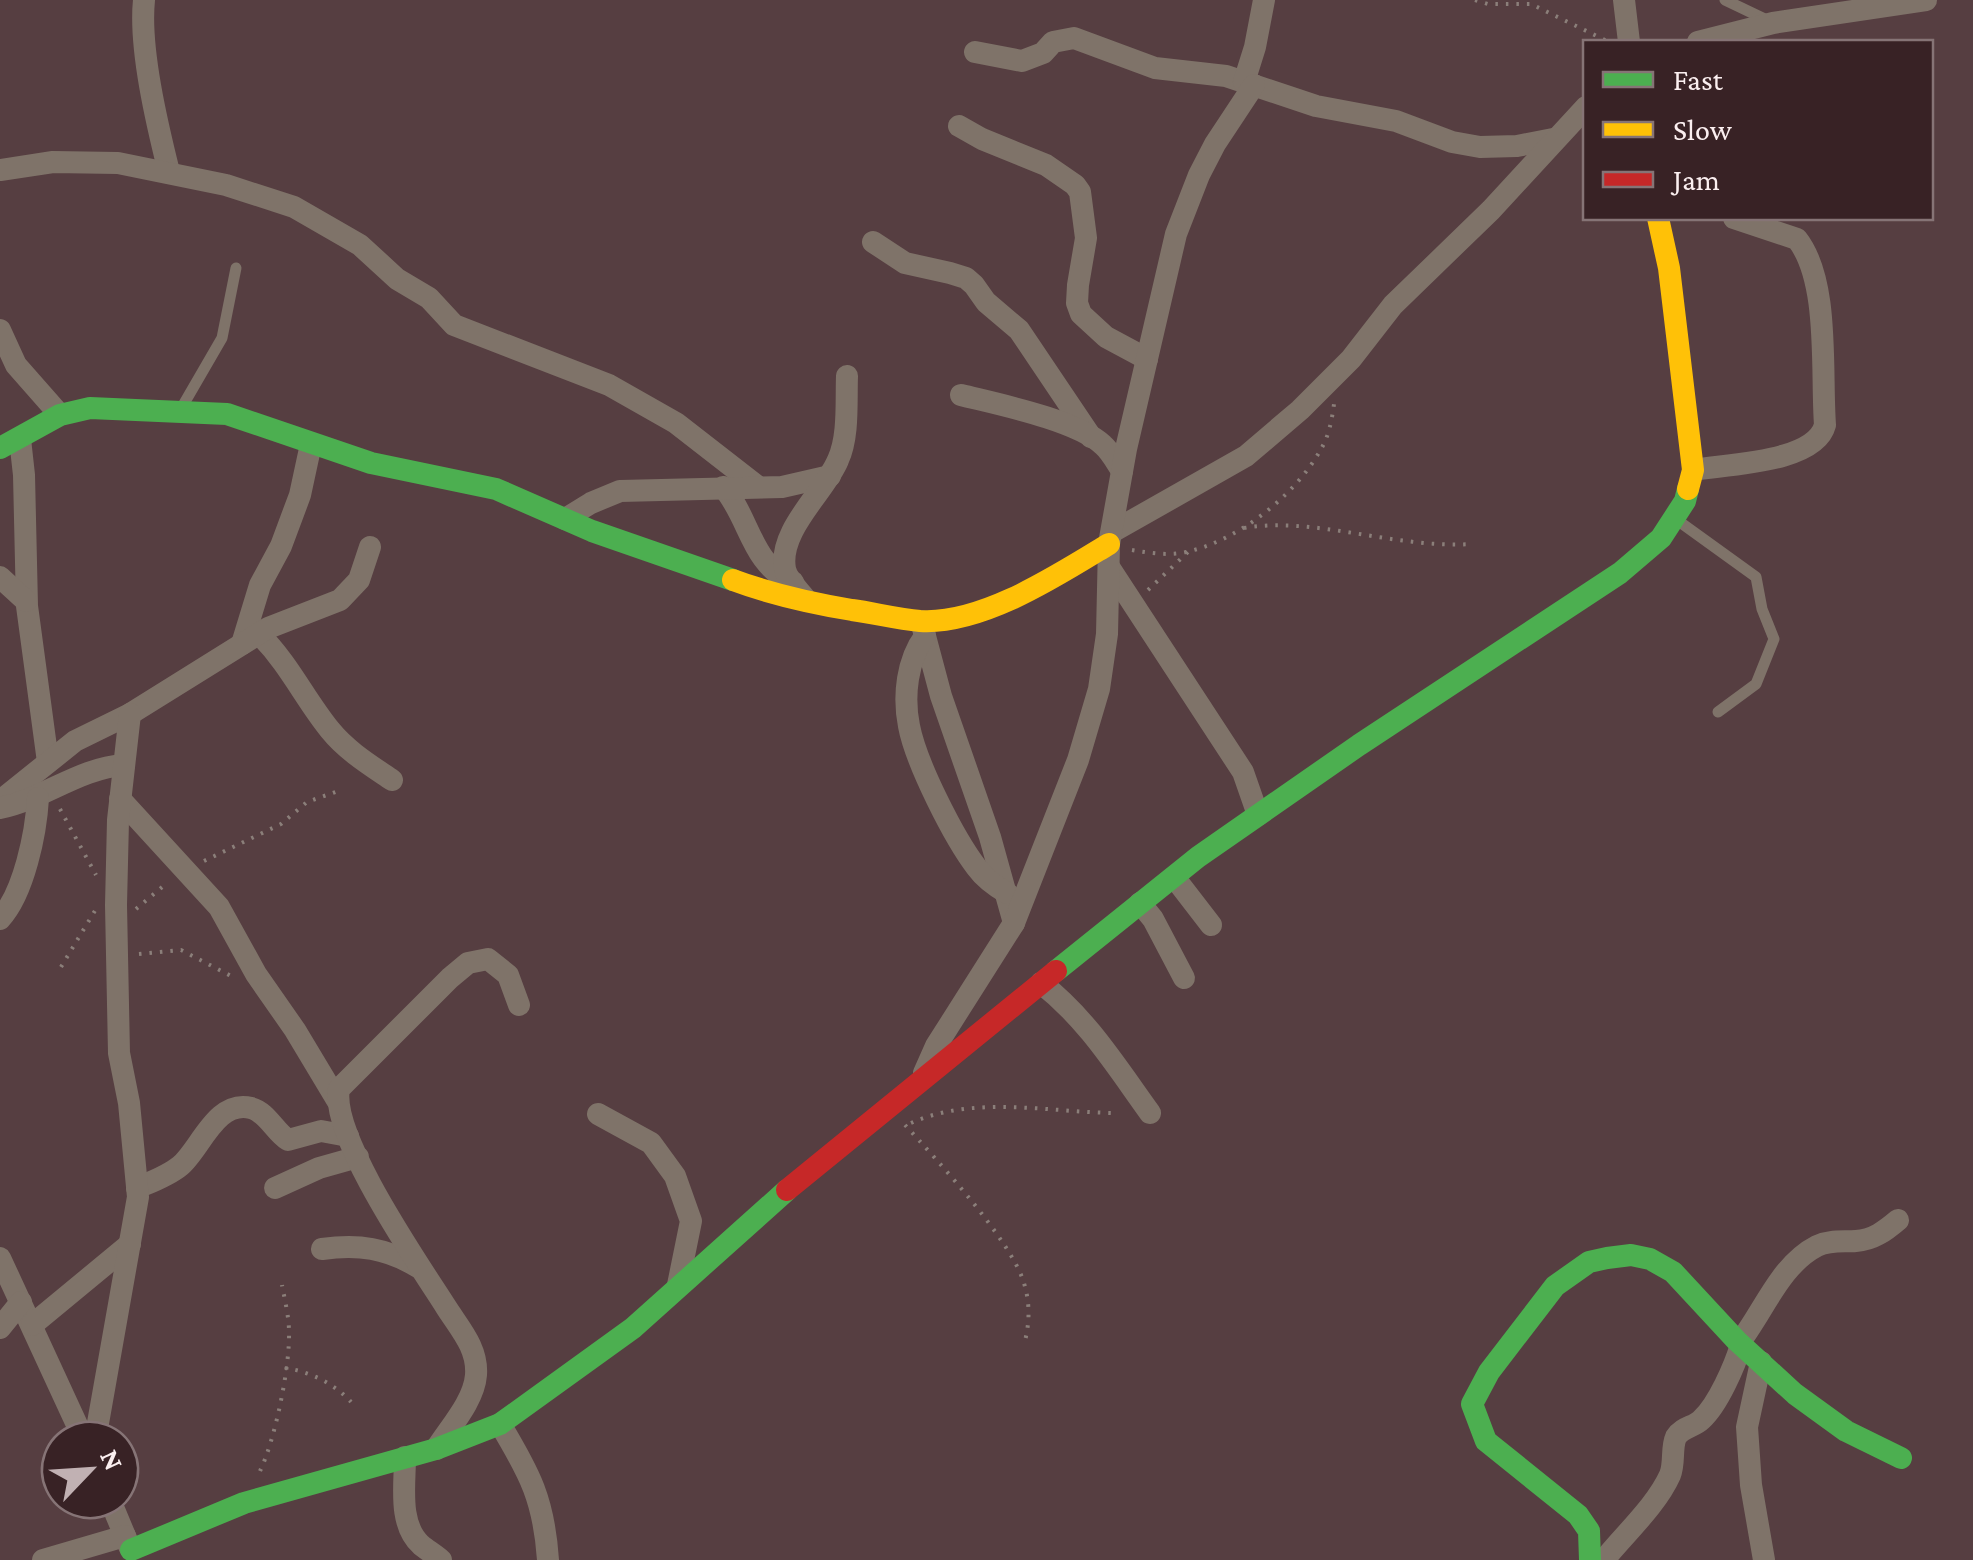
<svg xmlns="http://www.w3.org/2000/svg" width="1973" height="1560" font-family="'Crimson Pro',serif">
<rect width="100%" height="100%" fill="#563e41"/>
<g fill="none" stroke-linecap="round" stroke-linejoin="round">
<g stroke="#8b7f7a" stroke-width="4" stroke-dasharray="2.5 8" stroke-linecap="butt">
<path d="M1475 0 1488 4H1531L1607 41"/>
<path d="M1244 528C1316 516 1394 549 1472 544"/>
<path d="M1132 550C1150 553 1168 556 1186 552 1238 541 1296 495 1321 449 1329 436 1332 419 1334 404"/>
<path d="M1148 590 1188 552"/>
<path d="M60 809 96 875"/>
<path d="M204 861 281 824 307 802 341 790"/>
<path d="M136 909 167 883"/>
<path d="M139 954 181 950 233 977"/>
<path d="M61 967 96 909"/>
<path d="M911 1123C974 1095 1047 1112 1114 1113"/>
<path d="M905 1125C937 1160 1008 1237 1023 1280 1030 1301 1030 1320 1025 1341"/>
<path d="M285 1368C309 1371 335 1384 351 1402"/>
<path d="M260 1471C275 1440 290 1367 289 1332 289 1317 285 1301 282 1285"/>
</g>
<g stroke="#7f7369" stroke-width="11">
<path d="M1725 0 1771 22"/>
<path d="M182 407 222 338 236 268"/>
<path d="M1677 520 1756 577 1762 609 1774 639 1756 684 1718 712"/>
</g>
<g stroke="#7f7369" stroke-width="22">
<path d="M144 0C139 48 157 124 169 172"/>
<path d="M1624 0 1629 42"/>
<path d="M1698 42 1773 23 1926 0"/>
<path d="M975 52 1022 61 1043 53 1053 42 1074 38 1155 68 1226 76 1316 106 1396 121 1452 142 1480 147 1517 146 1553 139"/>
<path d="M1244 82 1255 47 1264 0"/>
<path d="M959 126 982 139 1046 165 1075 185 1080 192 1086 238 1078 285 1077 303 1081 314 1106 337 1147 359"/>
<path d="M0 170 53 162 118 163 226 185 294 207 360 245 397 279 429 298 454 325 609 385 676 423 757 486"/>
<path d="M873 242 905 263 950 273 966 278 974 285 986 302 1019 330 1091 437"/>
<path d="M0 330 16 365 60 415"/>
<path d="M961 395C997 404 1077 420 1103 445 1111 452 1116 462 1122 471"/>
<path d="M20 439 24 475 27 606 48 762"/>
<path d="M1693 470C1727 464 1815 463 1825 425 1821 371 1830 281 1797 239L1734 218"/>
<path d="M723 487C750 518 751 565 793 582"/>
<path d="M565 519 591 503 620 491 782 487 830 476"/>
<path d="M1112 532 1246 456 1300 410 1351 359 1393 305 1491 210 1586 107"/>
<path d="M1109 567 1243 772 1258 815"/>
<path d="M0 577 26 601"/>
<path d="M807 601C801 592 787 580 785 569 778 530 825 492 838 460 849 436 846 402 847 376"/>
<path d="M921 621 941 696 990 837 1014 923"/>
<path d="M259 634C290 665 304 698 330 730 347 751 370 765 392 780"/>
<path d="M925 636C907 660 903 696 909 726 916 763 954 838 977 868 985 879 995 886 1007 893"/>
<path d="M242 644 260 585 281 546 300 495 311 444"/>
<path d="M120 799 219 907 256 974 295 1030 337 1100"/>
<path d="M0 801 75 741 130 714 268 628 340 600 359 580 370 547"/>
<path d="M0 808C44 799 79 768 124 765"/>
<path d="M1174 877 1211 925"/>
<path d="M1140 903 1153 919 1184 978"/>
<path d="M0 919C24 893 36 833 38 798"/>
<path d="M1041 983C1087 1019 1116 1066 1150 1113"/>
<path d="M924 1073 936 1046 1014 923 1078 760 1099 689 1107 634 1109 544 1126 449 1176 234 1199 175 1215 144 1254 85"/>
<path d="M598 1114 651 1143 675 1176 691 1221 678 1285"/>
<path d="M137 1188C151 1182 168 1176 180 1166 200 1150 216 1099 251 1108 267 1112 275 1132 288 1140L321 1131 348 1136"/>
<path d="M275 1188 319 1168 358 1157"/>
<path d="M322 1249C359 1244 386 1248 418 1267"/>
<path d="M0 1258 84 1440"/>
<path d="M32 1325 130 1244"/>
<path d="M0 1328 21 1302"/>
<path d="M1739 1343C1764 1311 1780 1265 1817 1246 1829 1240 1843 1242 1856 1241 1873 1240 1885 1231 1898 1220"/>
<path d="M1761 1362 1747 1427 1751 1485 1764 1560"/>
<path d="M500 1424C530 1474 544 1500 548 1560"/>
<path d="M95 1440 138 1197 129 1103 119 1053 116 905 118 820 130 714"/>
<path d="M436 1449C450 1427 474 1401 476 1375 478 1348 460 1329 446 1307 418 1263 330 1136 339 1089L450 978 468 963 488 959 508 975 519 1005"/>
<path d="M405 1457C405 1485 398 1524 421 1545 427 1550 434 1554 441 1560"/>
<path d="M110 1500 130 1548"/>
<path d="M1608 1555C1628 1531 1657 1504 1670 1475 1675 1463 1671 1448 1676 1437 1682 1427 1694 1427 1701 1420 1718 1405 1735 1365 1741 1345"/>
<path d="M43 1560 125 1536"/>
</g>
<g stroke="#4caf50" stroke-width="22">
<path d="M0 448 60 415 90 408 227 414 371 463 496 489 592 531 733 580"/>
<path d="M1056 971 1198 857 1359 745 1620 573 1661 538 1685 501 1688 489"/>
<path d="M131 1550 244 1503 436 1449 500 1424 633 1328 787 1190"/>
<path d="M1590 1560 1589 1531 1578 1515 1486 1441 1472 1404 1489 1372 1555 1286 1589 1262 1607 1258 1631 1255 1650 1259 1673 1272 1737 1341 1795 1394 1846 1431 1901 1458"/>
</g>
<g stroke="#ffc107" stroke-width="22">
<path d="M1658 218 1669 268 1693 470 1688 489"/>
<path d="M733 580C773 595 810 603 852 610 874 613 897 619 920 621 982 625 1058 575 1109 544"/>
</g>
<path stroke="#c62828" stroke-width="22" d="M787 1190 1056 971"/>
</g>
<rect x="1583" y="40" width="350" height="180" fill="#382225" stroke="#867476" stroke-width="2.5"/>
<rect x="1603" y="72" width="50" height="15" fill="#4caf50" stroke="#867476" stroke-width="2.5"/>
<text x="1673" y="90" font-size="30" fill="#fbeff0">Fast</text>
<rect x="1603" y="122" width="50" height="15" fill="#ffc107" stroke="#867476" stroke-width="2.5"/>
<text x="1673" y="140" font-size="30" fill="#fbeff0">Slow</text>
<rect x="1603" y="172" width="50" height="15" fill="#c62828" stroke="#867476" stroke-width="2.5"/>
<text x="1673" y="190" font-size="30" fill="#fbeff0">Jam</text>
<g transform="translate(90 1470) rotate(65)"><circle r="48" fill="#382225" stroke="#867476" stroke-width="2.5"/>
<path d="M0-8L18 38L0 25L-18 38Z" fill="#c1b1b3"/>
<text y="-15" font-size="28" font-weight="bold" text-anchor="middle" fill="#fbeff0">N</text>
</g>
</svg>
